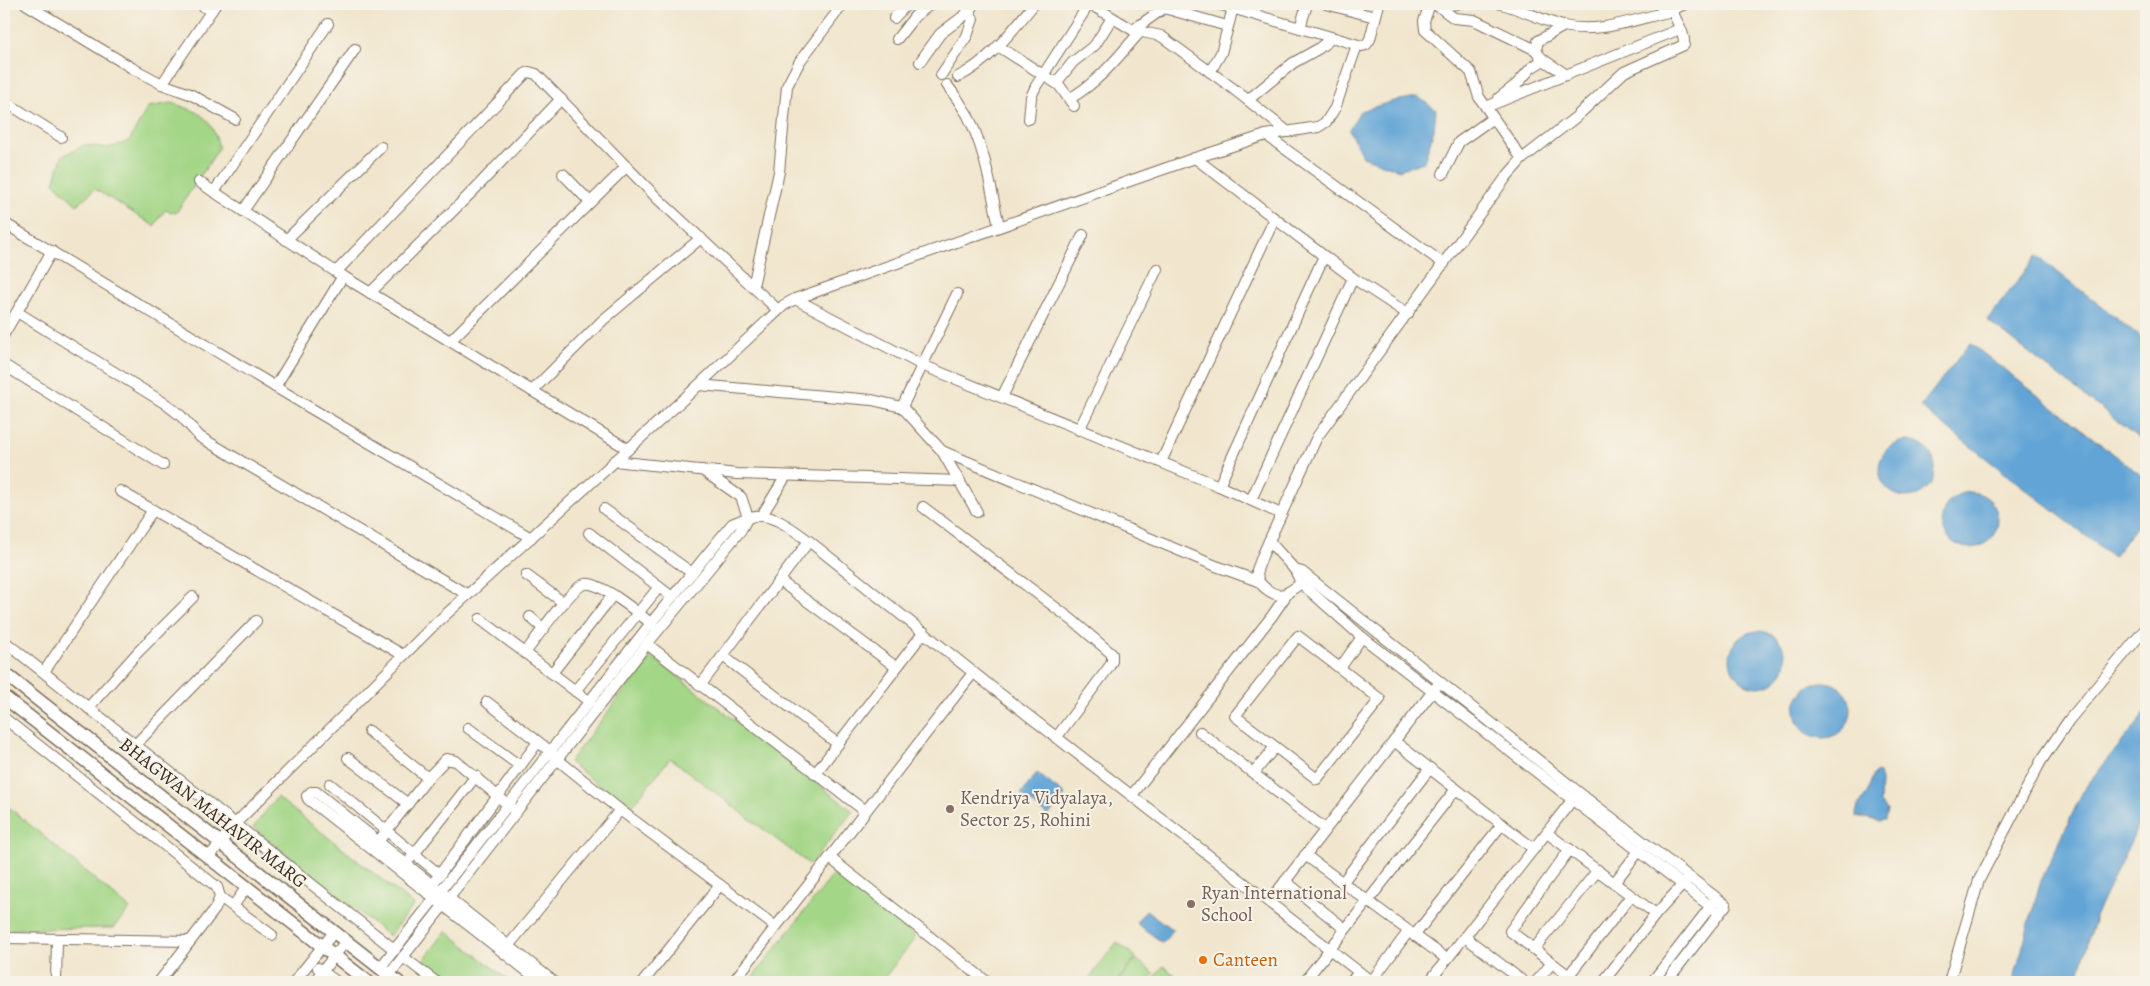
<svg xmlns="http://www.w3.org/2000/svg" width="2150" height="986" font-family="Alegreya,serif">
<rect width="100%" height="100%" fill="#f7f3e8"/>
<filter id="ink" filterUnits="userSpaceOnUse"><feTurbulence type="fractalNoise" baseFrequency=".02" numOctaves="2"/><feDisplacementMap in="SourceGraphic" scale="10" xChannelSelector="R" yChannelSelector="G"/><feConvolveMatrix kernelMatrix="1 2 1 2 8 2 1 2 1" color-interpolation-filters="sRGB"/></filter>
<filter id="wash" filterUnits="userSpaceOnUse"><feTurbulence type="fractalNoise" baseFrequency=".0096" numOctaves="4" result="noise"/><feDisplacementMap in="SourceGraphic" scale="20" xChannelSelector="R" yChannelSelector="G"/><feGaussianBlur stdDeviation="1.12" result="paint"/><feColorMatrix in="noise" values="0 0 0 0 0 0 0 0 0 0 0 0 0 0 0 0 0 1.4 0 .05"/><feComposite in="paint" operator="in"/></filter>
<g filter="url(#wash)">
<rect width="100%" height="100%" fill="#f1e6cd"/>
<g fill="#a3d686" stroke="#6f8052">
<path d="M172 103C202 113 211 116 219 148L176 213 165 210 154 226 95 189 77 205 54 183 62 156 85 145 109 148 129 141 148 107Z"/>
<path d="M651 656 853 811 810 865 670 758 630 809 569 762Z"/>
<path d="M277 797 414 905 389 936 253 828Z"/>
<path d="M4 803 130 909 113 928 4 929Z"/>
<path d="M834 874 916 937 881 982H749Z"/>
<path d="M446 931 511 982H447L422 962Z"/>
<path d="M1117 942 1136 957 1116 982H1086Z"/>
<path d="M1136 959 1154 973 1147 982H1117Z"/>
<path d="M1163 966 1184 982H1151Z"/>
</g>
<g fill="#62a4d6" stroke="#4e677a">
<path d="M1418 97 1436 110 1434 130 1424 162 1399 170 1363 157 1349 130 1360 111 1394 101Z"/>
<path d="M2037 256 2146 341V444L1987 320Z"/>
<path d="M1970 343 2146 479V514L2113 557 1920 407Z"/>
<circle cx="1907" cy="469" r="28"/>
<circle cx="1970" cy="520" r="28"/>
<circle cx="1758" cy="659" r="28"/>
<circle cx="1823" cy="710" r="28"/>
<path d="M2146 712V809L2095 917 2077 982H2013L2040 883 2084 789Z"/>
<path d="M1875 772 1879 773 1881 781 1880 803 1887 810 1885 820 1879 821 1856 816C1856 804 1864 801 1868 791 1871 784 1871 778 1875 772Z"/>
<path d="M1037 773 1065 795 1048 816 1021 794Z"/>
<path d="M1146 910 1173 930 1163 943 1136 923Z"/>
</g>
</g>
<g filter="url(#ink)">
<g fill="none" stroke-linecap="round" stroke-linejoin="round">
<g stroke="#7b6c5b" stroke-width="12">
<g id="minor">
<path d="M26 4 132 68 162 84 190 94 235 119"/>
<path d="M200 4 211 11"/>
<path d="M1090 4 1133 30 1161 36 1231 87 1288 132"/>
<path d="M1218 4 1362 46 1366 45 1370 39 1379 4"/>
<path d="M1326 4 1375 17"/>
<path d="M1430 4 1424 21 1425 30 1471 72 1479 97 1522 159"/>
<path d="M1501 4C1523 9 1542 21 1563 26 1601 34 1635 19 1672 11"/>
<path d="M1658 4 1676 8 1685 4"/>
<path d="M1437 6 1457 4"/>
<path d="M1438 6 1454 18 1474 20 1536 50"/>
<path d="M894 18 907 4"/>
<path d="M1564 26 1538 41 1536 50C1542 63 1556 66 1566 75"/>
<path d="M1300 28 1307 4"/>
<path d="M1133 30 1164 8 1227 26"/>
<path d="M897 39 915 16 931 4"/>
<path d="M998 46 1059 85 1074 106"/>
<path d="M920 62 940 34 965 15 974 4"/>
<path d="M1210 72 1221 53 1234 4"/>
<path d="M941 75 967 36 973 19 969 11"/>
<path d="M958 77C990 61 1012 31 1034 4"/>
<path d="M1056 83 1073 62 1095 45 1112 18"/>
<path d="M162 84 216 4"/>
<path d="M947 85C954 94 961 104 967 114 985 148 991 189 999 226"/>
<path d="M1499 98 1517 84 1531 68 1542 61"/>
<path d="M1069 99C1098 83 1118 57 1140 32"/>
<path d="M1248 100 1293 63 1318 49 1332 38"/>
<path d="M4 101 61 137"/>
<path d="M1486 107 1680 29"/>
<path d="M1029 119 1031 97 1036 86 1089 4"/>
<path d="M1266 135 1444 264"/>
<path d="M1195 158 1353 278 1408 314"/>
<path d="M563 174 590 202"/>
<path d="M1443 174 1459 142 1493 118"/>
<path d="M199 182 336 272"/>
<path d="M214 192 328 24"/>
<path d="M243 211 355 49"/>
<path d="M4 223 307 406 531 538"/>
<path d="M286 240 381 147"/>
<path d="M753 286 779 172 787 86 800 61 843 4"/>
<path d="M370 293 473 191 561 99"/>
<path d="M795 299 922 365 1219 486 1281 514"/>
<path d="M17 312 166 404 181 416 200 437 468 595"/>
<path d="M4 334 52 251"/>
<path d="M450 341 626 167"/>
<path d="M4 365 163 465"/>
<path d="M699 385 872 400 902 407 942 451 977 512"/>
<path d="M275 387 343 276"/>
<path d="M532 391 603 320 701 238"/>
<path d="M1002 397 1083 235"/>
<path d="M902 407 957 294"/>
<path d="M1079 430 1157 269"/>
<path d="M628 449 336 272 525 74 529 72 536 74 658 199 778 310"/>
<path d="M942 451 1216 566 1258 581"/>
<path d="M614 461 737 474 960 481"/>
<path d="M1161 462 1274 220"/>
<path d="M1219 486 1324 256"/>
<path d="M120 491 403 655"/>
<path d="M1251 500 1353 278"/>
<path d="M923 507 1072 620 1112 654V661L1109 667 1056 738"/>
<path d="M604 509 692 573"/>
<path d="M762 515 786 476"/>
<path d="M589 533 672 597"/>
<path d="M1269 541 1295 570 1301 583 1362 637 1719 913"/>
<path d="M1295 570 1302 572 1587 799 1726 905 1666 982"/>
<path d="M526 575 564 603"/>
<path d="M780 581 896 667"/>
<path d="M1301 583C1283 598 1275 600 1258 581L1257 570 1263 554 1317 437 1507 176 1522 159 1576 117 1624 72 1684 45C1686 31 1672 18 1671 4"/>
<path d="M530 617 544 629"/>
<path d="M480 619 590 702"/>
<path d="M1298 636 1380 699 1317 779 1235 716Z"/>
<path d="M4 641 395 950"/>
<path d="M647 644 865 811"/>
<path d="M525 653C536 639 571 587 585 584 600 581 644 617 656 628"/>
<path d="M723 656 838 744"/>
<path d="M1340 668 1362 637"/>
<path d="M44 672 153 510"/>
<path d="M552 673 613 595"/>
<path d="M700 686 809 541"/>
<path d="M575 691 659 587"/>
<path d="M487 702 550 751 557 759 620 810 776 927"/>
<path d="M88 708 138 652 193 597"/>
<path d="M4 718 217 887 220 897 215 909 159 982"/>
<path d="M468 728 520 766"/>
<path d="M369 731 428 778"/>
<path d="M1200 732 1325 829"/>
<path d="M1394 741 1534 849"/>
<path d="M135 745 256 621"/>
<path d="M348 758 408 804"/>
<path d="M1254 773 1275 747"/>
<path d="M815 774 924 632"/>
<path d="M330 784 440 875"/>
<path d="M1132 795 1272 616 1287 594"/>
<path d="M1547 833 1656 914 1603 982"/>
<path d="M377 843 428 778 446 759 456 761 513 809"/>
<path d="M1570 849 1510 931 1577 982"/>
<path d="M1305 855 1447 959"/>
<path d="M209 857 235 824 431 628 688 395 784 305 795 299 1195 158 1266 135 1318 127 1326 122 1335 108 1357 45"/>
<path d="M411 858 476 776"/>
<path d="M830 858 987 982"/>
<path d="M1285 881 1345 929"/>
<path d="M1342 883 1430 768"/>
<path d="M1614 883 1639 851"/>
<path d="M431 886 538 742"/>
<path d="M220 897 272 935"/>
<path d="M1269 902 1437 686"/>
<path d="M233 906 247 887"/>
<path d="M1656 914 1687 880"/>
<path d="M1414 936 1502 824"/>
<path d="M1465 937 1524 982"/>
<path d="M4 938 190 941"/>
<path d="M508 946 620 810"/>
<path d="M1534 949 1598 870"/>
<path d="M403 957 436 982"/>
<path d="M318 968 337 982"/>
<path d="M380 968 651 623 732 524C739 521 747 517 755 516 773 513 795 531 809 541L994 689 1372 982"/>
<path d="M389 975 647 644 741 530 748 517 741 497 702 470"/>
<path d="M1569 975 1631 896"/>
<path d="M56 982 57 939"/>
<path d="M294 982 334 932"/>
<path d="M314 982 346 941"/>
<path d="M541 982 308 799 307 796 311 792H316L554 982"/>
<path d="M643 982 720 885"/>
<path d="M733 982 973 673"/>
<path d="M1304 982 1456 789"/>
<path d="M1351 982 1359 972"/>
<path d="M1371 982 1408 932"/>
<path d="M1429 982 1573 799"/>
<path d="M1536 982 1552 963"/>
<path d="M1652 982 1714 902"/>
<path d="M1949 982 1979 880 2041 761 2069 720 2146 628"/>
</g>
</g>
<g stroke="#7b6c5b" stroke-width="15">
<g id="major">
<path d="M4 673 398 982"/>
<path d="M4 697 368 982"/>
</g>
</g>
<use href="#minor" stroke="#fff" stroke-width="10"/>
<use href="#major" stroke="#fff" stroke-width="12"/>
</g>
</g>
<g fill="#8d6e63" stroke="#f7f3e8" stroke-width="2">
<circle cx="950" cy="809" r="5"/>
<circle cx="1191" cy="904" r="5"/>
</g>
<circle fill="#e8710a" stroke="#f7f3e8" stroke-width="2" cx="1203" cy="960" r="5"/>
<g text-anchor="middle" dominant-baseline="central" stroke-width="4" stroke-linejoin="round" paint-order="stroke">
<g font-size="19" fill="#785e54" stroke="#f7f3e8" text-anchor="start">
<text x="960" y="798">Kendriya Vidyalaya,<tspan x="960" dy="22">Sector 25, Rohini</tspan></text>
<text x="1201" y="893">Ryan International<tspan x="1201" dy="22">School</tspan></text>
</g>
<g font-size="19" fill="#3b2a1e" stroke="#f7f3e8">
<text transform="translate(213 813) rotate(38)">BHAGWAN MAHAVIR MARG</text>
</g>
<g font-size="19" fill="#c56008" stroke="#f7f3e8" text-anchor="start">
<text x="1213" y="960">Canteen</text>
</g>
</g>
<rect width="2150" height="986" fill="none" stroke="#f7f3e8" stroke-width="20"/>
</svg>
